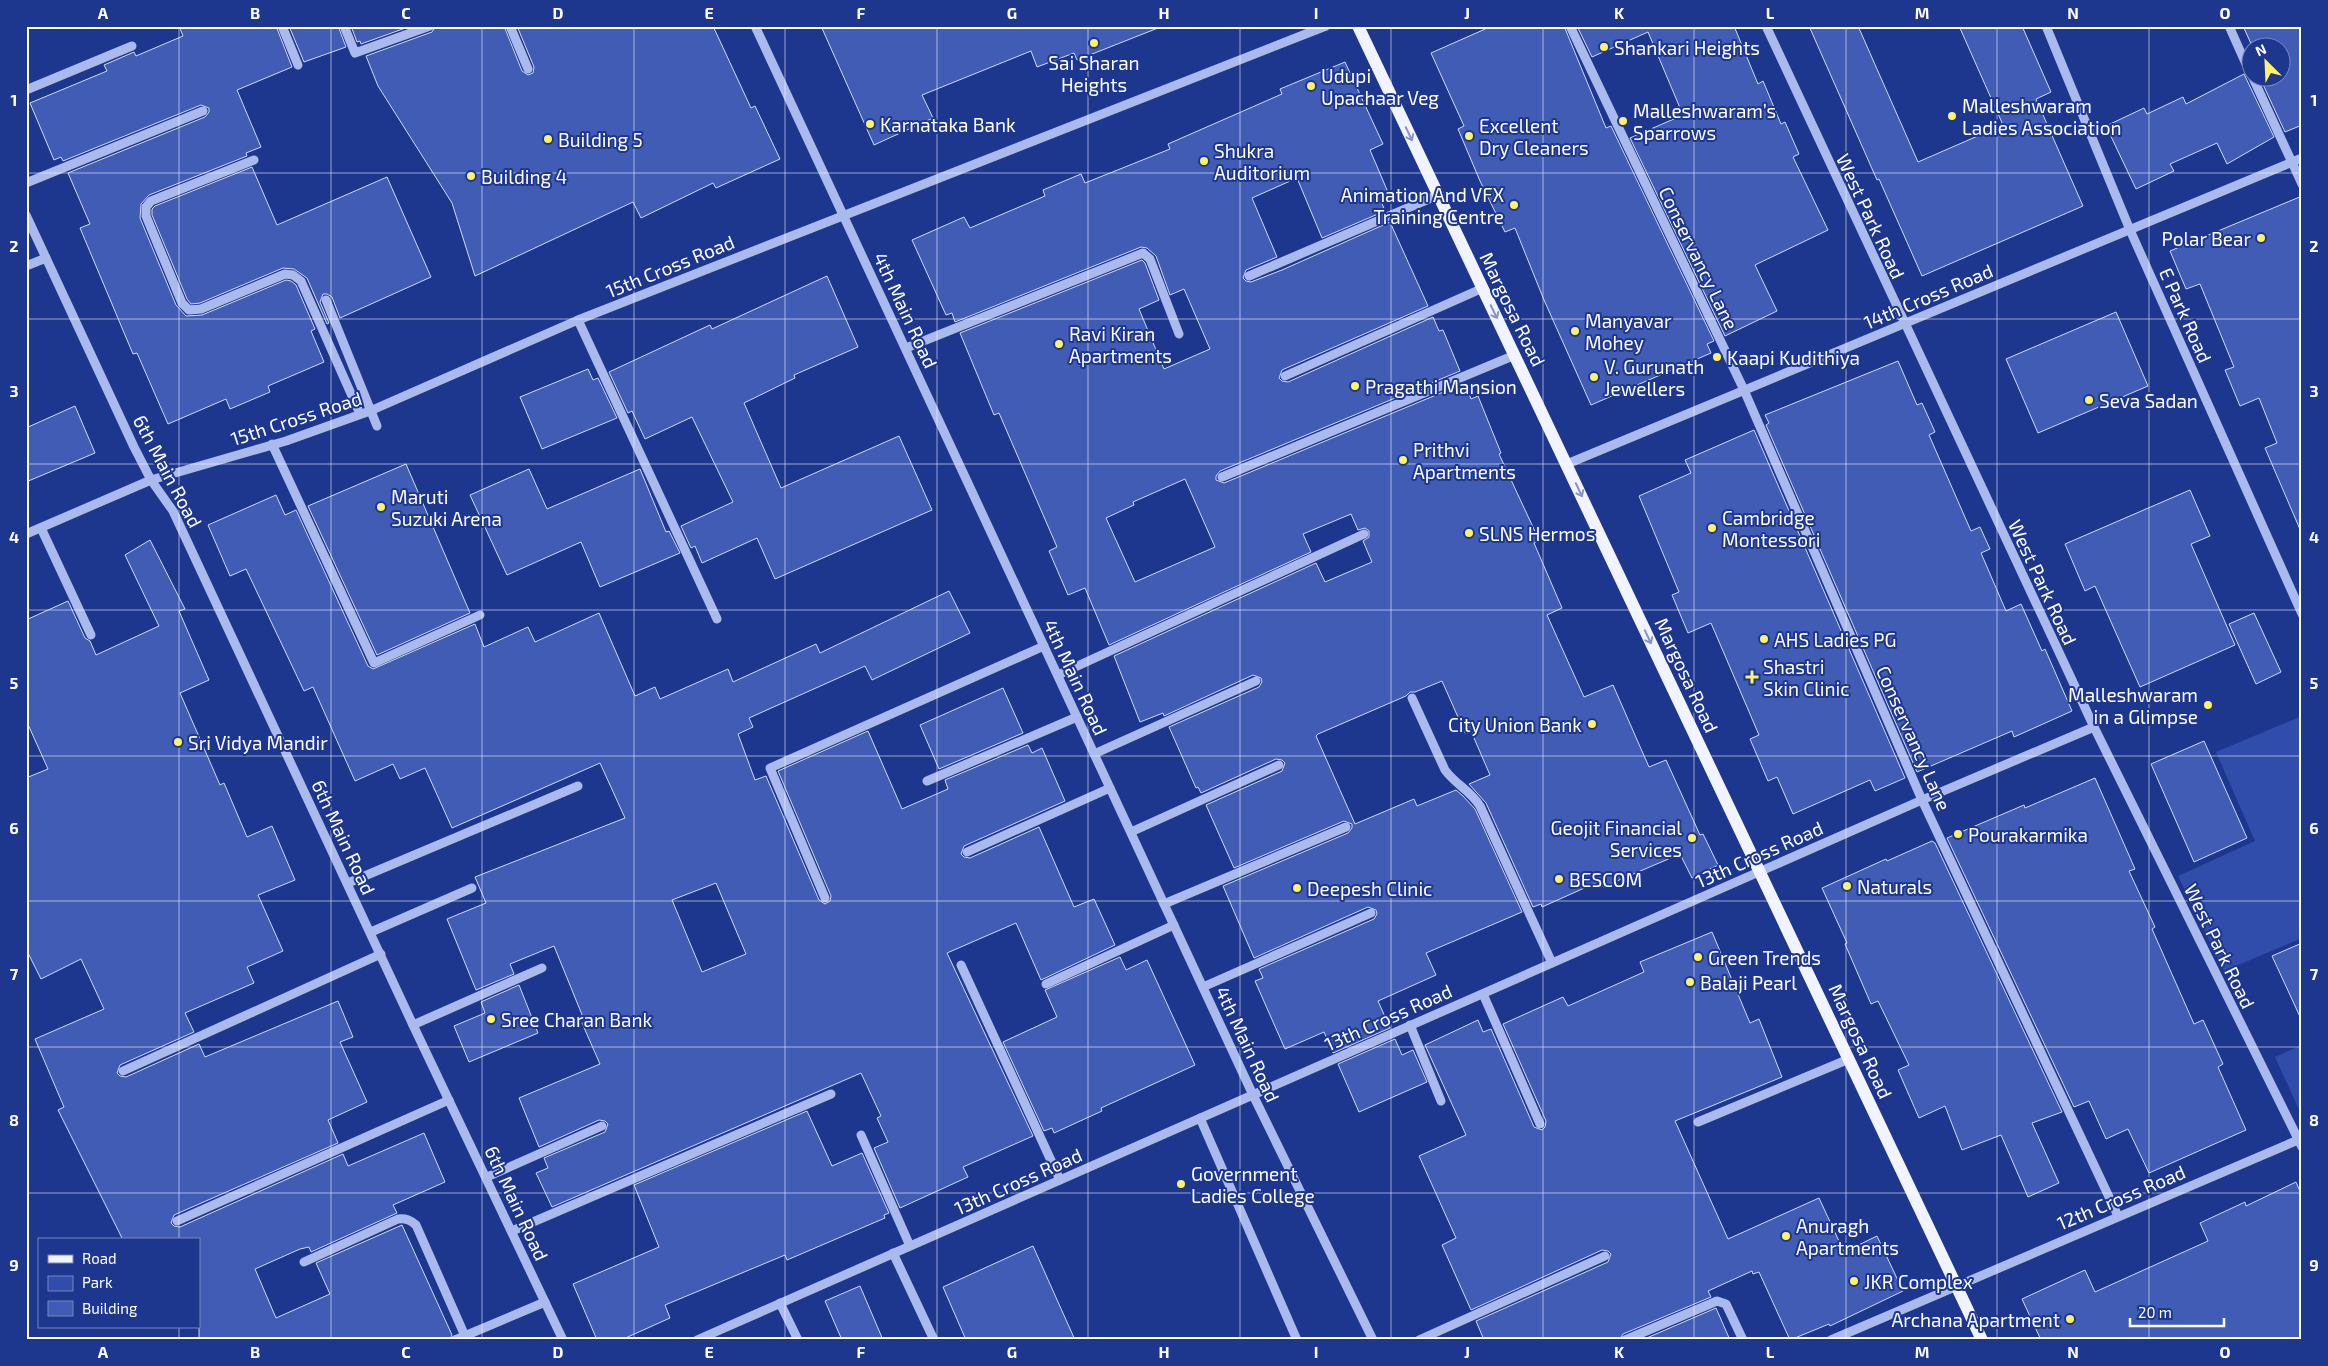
<svg xmlns="http://www.w3.org/2000/svg" width="2328" height="1366" font-family="'Exo 2',sans-serif">
<rect width="100%" height="100%" fill="#1d368e"/>
<g fill="#304dac">
<path d="M2302 716V938L2224 971 2178 876 2255 841 2216 752Z"/>
<path d="M2302 1045V1116L2275 1057Z"/>
</g>
<g fill="#415cb4" stroke="#d0dafa" fill-rule="evenodd">
<path d="M179 26H276L292 67 237 90 261 147 246 153 247 156 149 195 141 204 140 218 176 305 186 316 202 315 286 280 291 281 296 285 315 329 311 331 324 362 268 386 270 392 230 409 226 399 168 424 137 353 133 354 80 228 90 224 68 173 205 117 209 112V108L201 105 63 161 61 157 54 160 30 103 107 71 104 65 134 52 136 56 183 36Z"/>
<path d="M289 26H338L346 47 304 62Z"/>
<path d="M351 26H411L361 44 360 41 357 42Z"/>
<path d="M436 26H504L522 71 528 75 533 73 534 67 517 26H713L751 108 755 106 780 159 716 188 713 183 641 218 633 202 475 276 452 203 378 86 366 56 432 32Z"/>
<path d="M821 26H1158V28L1077 60 1074 53 1037 67 1031 51 922 95 933 118 874 145Z"/>
<path d="M1492 26H1564L1606 128 1611 126 1714 341 1707 344 1711 353 1591 405 1544 300 1515 228 1505 232 1480 181 1458 129 1464 126 1431 53Z"/>
<path d="M1577 26H1734L1758 84 1763 81 1781 124 1785 122 1799 154 1793 157 1828 230 1755 265 1777 311 1725 336 1630 138 1683 115 1648 32 1592 57Z"/>
<path d="M1809 26H1858L1918 162 2003 125 1959 26H2022L2051 92 2036 99 2083 206 1922 276 1879 179 1877 180Z"/>
<path d="M2243 26H2302V125L2285 132 2260 78H2280V48H2253Z"/>
<path d="M1345 62 1383 144 1370 150 1390 197 1381 201 1385 211 1322 238 1297 178 1252 198 1277 257 1246 270 1243 278 1246 281 1251 282 1282 270 1390 222 1428 306 1282 370 1279 378 1282 381 1288 382 1433 317 1439 331 1443 330 1460 371 1220 471 1216 476V480L1224 483 1465 383 1471 399 1478 396 1501 453 1499 454 1539 540 1534 543 1562 608 1547 615 1584 697 1613 685 1649 767 1666 760 1700 835 1703 834 1718 865 1692 878 1680 854 1603 887 1600 881 1542 907 1541 904 1533 907 1486 803 1469 784 1490 775 1471 731 1465 733 1442 681 1415 692H1410L1406 696 1318 734 1316 736 1355 824 1414 799 1417 806 1456 790 1463 796 1475 809 1522 912 1426 953 1436 975 1378 1001 1390 1028 1333 1053 1324 1032 1285 1049 1255 981 1263 978 1259 969 1374 919 1377 914 1376 910 1368 907 1254 958 1223 886 1348 833 1352 828V824L1344 821 1234 868 1206 805 1282 771 1285 763 1282 760 1276 759 1201 793 1198 787 1196 788 1169 727 1259 687 1262 682 1261 678 1253 675 1164 716 1163 713 1140 722 1114 656 1316 563 1325 582 1372 562 1363 541 1369 537V531L1365 528 1358 530 1351 514 1303 534 1311 552 1109 645 1085 588 1068 595 1049 551 1057 547 999 413 994 415 960 333 1142 260 1145 263 1159 300 1139 309 1164 369 1210 349 1184 289 1170 295 1156 256 1147 248 1141 247 955 322 952 313 946 315 912 240 964 217 970 228 1045 196 1043 190 1081 174 1085 183 1170 149 1168 144 1282 94 1280 89ZM1185 479 1215 547 1135 582 1106 518 1134 505 1133 502Z"/>
<path d="M2244 74 2274 137 2227 164 2217 143 2170 164 2174 171 2136 189 2106 126 2144 108 2147 114 2183 97 2186 104Z"/>
<path d="M252 167 277 225 387 177 431 277 340 318 332 297 327 294H323L320 302 329 323 327 324 307 278 294 269 283 268 200 303 191 304 187 299 152 215V209L155 206Z"/>
<path d="M2302 196V534L2265 448 2277 443 2259 398 2240 406 2225 370 2234 367 2200 284 2186 289 2170 251Z"/>
<path d="M827 276 858 347 794 375 795 378 744 403 781 488 899 436 932 510 775 579 757 538 702 563 695 546 691 548 681 526 733 502 692 417 645 439 632 411 628 413 609 372 710 325 712 329Z"/>
<path d="M2116 312 2148 386 2038 433 2006 359Z"/>
<path d="M1898 361 1917 405 1922 403 1935 432 1929 435 1971 531 1980 527 1990 549 1981 553 2006 611 2021 604 2042 651 2045 649 2072 711 2014 737 2012 731 1917 772 1766 425 1769 423 1765 415Z"/>
<path d="M588 369 593 380 598 378 617 418 542 449 520 397Z"/>
<path d="M75 406 95 453 26 482V428Z"/>
<path d="M1754 430 1905 778 1875 791 1870 780 1793 814 1777 777 1768 781 1750 739 1759 735 1711 623 1688 633 1672 595 1679 592 1639 496 1691 473 1685 460Z"/>
<path d="M406 464 470 613 377 655 308 506Z"/>
<path d="M529 469 547 509 640 469 666 532 669 531 680 553 600 587 581 542 507 575 470 495Z"/>
<path d="M2190 490 2210 536 2191 544 2235 645 2140 687 2095 586 2085 591 2065 544Z"/>
<path d="M276 495 285 515 296 510 368 666 373 669 475 624 484 647 528 627 535 642 599 613 635 696 655 687 660 699 728 669 733 682 816 644 820 653 949 591 970 633 872 680 865 666 749 718 753 727 738 734 755 780 766 776 819 900 825 904 830 901 831 896 778 771 868 731 902 809 948 789 945 780 1028 745 1032 753 1042 748 1065 801 964 846 961 854 964 857 970 858 1039 827 1074 907 1094 899 1115 945 1041 980 1016 923 947 953 1033 1136 963 1167 968 1177 900 1208 874 1148 888 1142 877 1118 881 1116 861 1073 552 1207 536 1173 548 1168 544 1158 605 1132 608 1124 605 1121 599 1120 539 1147 519 1098 600 1064 582 1023 585 1022 554 946 510 964 514 974 476 990 447 919 486 903 475 877 625 818 600 763 452 828 425 768 400 779 393 764 355 781 313 687 304 691 246 569 230 576 208 525ZM716 883 746 954 702 972 672 900Z"/>
<path d="M150 540 185 609 179 611 209 680 180 693 220 785 224 783 247 837 272 826 295 880 258 895 283 951 247 967 254 983 185 1013 194 1032 120 1065 117 1073 120 1076 126 1077 199 1044 205 1057 338 1001 353 1037 340 1042 367 1102 328 1120 338 1143 174 1215 171 1223 174 1226 180 1227 343 1154 348 1166 424 1133 445 1182 393 1205 397 1213 311 1252 309 1247 300 1249 255 1269 276 1318 330 1294 316 1263 402 1225 452 1335 449 1340H199V1240H123L58 1110 64 1107 35 1039 104 1009 81 959 41 979 26 949V778L48 769 26 720V620L68 601 85 638 90 641 96 655 159 626 125 555Z"/>
<path d="M2254 613 2281 672 2256 684 2229 624Z"/>
<path d="M1003 688 1023 733 939 769 920 725Z"/>
<path d="M2204 741 2247 838 2194 862 2151 764Z"/>
<path d="M2095 778 2135 869 2129 871 2155 927 2152 929 2194 1024 2203 1020 2223 1064 2218 1067 2246 1130 2149 1173 2128 1129 2106 1139 2089 1101 2074 1107 1947 838 2024 805 2025 808Z"/>
<path d="M1932 841 1935 843 2062 1112 2032 1123 2059 1183 2028 1197 2001 1135 1962 1150 1945 1106 1919 1118 1898 1070 1909 1065 1878 1001 1871 1004 1845 944 1847 943 1822 888 1886 859 1887 861Z"/>
<path d="M1712 932 1750 1023 1759 1019 1782 1077 1675 1121 1728 1239 1819 1198 1844 1252 1877 1236 1903 1291 1830 1326 1829 1324 1790 1340 1759 1272 1753 1274 1752 1271 1708 1291 1711 1297 1623 1334 1619 1340H1484L1476 1321 1608 1262 1611 1254 1608 1251 1602 1250 1471 1310 1442 1245 1456 1238 1419 1156 1466 1135 1425 1045 1478 1020 1483 1032 1491 1029 1534 1127 1542 1130 1545 1127 1546 1121 1503 1024 1563 997 1568 1006 1644 972 1640 962Z"/>
<path d="M2302 943V1021L2272 956Z"/>
<path d="M1120 957 1126 970 1147 960 1195 1065 1101 1108 1102 1111 1054 1133 1052 1128 1044 1131 1003 1042 1057 1017 1045 990Z"/>
<path d="M519 985 538 1033 469 1062 454 1026 485 1013 481 1002Z"/>
<path d="M1395 1039 1402 1055 1413 1050 1427 1082 1359 1112 1338 1064Z"/>
<path d="M807 1111 832 1166 862 1153 889 1213 884 1215 885 1218 787 1260 785 1255 665 1305 670 1318 621 1340H597L573 1284 659 1247 634 1185Z"/>
<path d="M2296 1182 2302 1196V1340H2041L2022 1299 2085 1270 2095 1292 2208 1241 2200 1223 2245 1202 2246 1206Z"/>
<path d="M1033 1246 1075 1340H966L943 1287Z"/>
<path d="M860 1286 883 1340H842L825 1301Z"/>
<path d="M1716 1308 1730 1340H1642Z"/>
</g>
<g fill="none" stroke-linecap="round" stroke-linejoin="round">
<g stroke="#abbaed" stroke-width="9">
<path d="M282 26 298 65"/>
<path d="M344 26 355 53 430 26"/>
<path d="M510 26 528 69"/>
<path d="M755 26 1253 1095 1373 1340"/>
<path d="M1570 26 1744 390 1922 800 2118 1216"/>
<path d="M1766 26 2094 727 2302 1147"/>
<path d="M2046 26 2130 230 2302 614"/>
<path d="M2229 26 2250 73"/>
<path d="M2253 78 2302 184"/>
<path d="M26 90 132 46"/>
<path d="M254 160 151 201 146 207V216L182 303 189 310 201 309 285 274 293 275 301 281 360 414"/>
<path d="M26 183 203 111"/>
<path d="M26 215 134 447 151 480 173 511 413 1025 563 1340"/>
<path d="M26 266 46 258"/>
<path d="M1249 276 1438 195"/>
<path d="M326 300 377 426"/>
<path d="M578 320 717 619"/>
<path d="M906 348 1143 253 1150 259 1179 334"/>
<path d="M1285 376 1483 288"/>
<path d="M272 444 374 663 480 615"/>
<path d="M1567 464 2302 158"/>
<path d="M1222 477 1515 355"/>
<path d="M41 528 91 635"/>
<path d="M26 534 151 480 286 441 370 411 578 320 1326 26"/>
<path d="M1058 675 1364 534"/>
<path d="M1412 698 1445 770C1455 784 1471 791 1480 806L1552 963"/>
<path d="M1094 754 1256 681"/>
<path d="M927 781 1077 717"/>
<path d="M1131 832 1279 765"/>
<path d="M967 852 1110 788"/>
<path d="M348 883 578 786"/>
<path d="M825 898 770 768 1044 646"/>
<path d="M1164 904 1346 827"/>
<path d="M371 932 472 888"/>
<path d="M961 965 1060 1180"/>
<path d="M1046 984 1174 925"/>
<path d="M1203 987 1371 913"/>
<path d="M1483 994 1540 1124"/>
<path d="M413 1025 542 968"/>
<path d="M1410 1025 1441 1101"/>
<path d="M123 1071 381 954"/>
<path d="M1200 1118 1297 1340"/>
<path d="M1698 1122 1849 1059"/>
<path d="M861 1135 910 1246"/>
<path d="M487 1177 602 1126"/>
<path d="M177 1221 449 1100"/>
<path d="M512 1231 831 1094"/>
<path d="M893 1253 934 1340"/>
<path d="M304 1262 398 1219C406 1218 410 1220 416 1225L465 1336"/>
<path d="M780 1303 798 1340"/>
<path d="M455 1340 545 1302"/>
<path d="M697 1340 1922 800 2094 727"/>
<path d="M1419 1340 1605 1256"/>
<path d="M1625 1340 1717 1301 1726 1304 1743 1340"/>
<path d="M1831 1340 2298 1140"/>
</g>
<path stroke="#f1f3ff" stroke-width="12" d="M1358 26 1982 1340"/>
</g>
<defs><path id="oneway-shaft" d="M-6 0H5M1.5-3L5.5 0L1.5 3" fill="none" stroke-width="1.6" stroke-linecap="round" stroke-linejoin="round" transform="scale(1.25)"/></defs>
<g stroke="#8794c6">
<use href="#oneway-shaft" transform="translate(1409 134) rotate(65)"/>
<use href="#oneway-shaft" transform="translate(1494 312) rotate(64)"/>
<use href="#oneway-shaft" transform="translate(1579 490) rotate(65)"/>
<use href="#oneway-shaft" transform="translate(1648 637) rotate(65)"/>
</g>
<path fill="none" stroke="#fff" stroke-width="1" stroke-opacity="0.55" d="M179 26V1240M331 26V1340M482 26V1340M634 26V1340M785 26V1340M937 26V1340M1088 26V1340M1240 26V1340M1391 26V1340M1543 26V1340M1694 26V1340M1846 26V1340M1997 26V1340M2149 26V1340M26 173H2302M26 319H2302M26 464H2302M26 610H2302M26 756H2302M26 901H2302M26 1047H2302M26 1193H2302M179 1327V1340"/>
<g fill="#fdf269" stroke="#1d368e" stroke-width="2">
<circle cx="1094" cy="43" r="5"/>
<circle cx="1604" cy="47" r="5"/>
<circle cx="1311" cy="86" r="5"/>
<circle cx="1952" cy="116" r="5"/>
<circle cx="1623" cy="121" r="5"/>
<circle cx="870" cy="124" r="5"/>
<circle cx="1469" cy="136" r="5"/>
<circle cx="548" cy="139" r="5"/>
<circle cx="1204" cy="161" r="5"/>
<circle cx="471" cy="176" r="5"/>
<circle cx="1514" cy="205" r="5"/>
<circle cx="2261" cy="238" r="5"/>
<circle cx="1575" cy="331" r="5"/>
<circle cx="1059" cy="344" r="5"/>
<circle cx="1717" cy="357" r="5"/>
<circle cx="1594" cy="377" r="5"/>
<circle cx="1355" cy="386" r="5"/>
<circle cx="2089" cy="400" r="5"/>
<circle cx="1403" cy="460" r="5"/>
<circle cx="381" cy="507" r="5"/>
<circle cx="1712" cy="528" r="5"/>
<circle cx="1469" cy="533" r="5"/>
<circle cx="1764" cy="639" r="5"/>
<path d="M1749.5 669.5h5v5h5v5h-5v5h-5v-5h-5v-5h5z"/>
<circle cx="2208" cy="705" r="5"/>
<circle cx="1592" cy="724" r="5"/>
<circle cx="178" cy="742" r="5"/>
<circle cx="1958" cy="834" r="5"/>
<circle cx="1692" cy="838" r="5"/>
<circle cx="1559" cy="879" r="5"/>
<circle cx="1847" cy="886" r="5"/>
<circle cx="1297" cy="888" r="5"/>
<circle cx="1698" cy="957" r="5"/>
<circle cx="1690" cy="982" r="5"/>
<circle cx="491" cy="1019" r="5"/>
<circle cx="1181" cy="1184" r="5"/>
<circle cx="1786" cy="1236" r="5"/>
<circle cx="1854" cy="1281" r="5"/>
<circle cx="2070" cy="1319" r="5"/>
</g>
<g text-anchor="middle" dominant-baseline="central" stroke-width="4" stroke-linejoin="round" paint-order="stroke">
<g font-size="19" fill="#fff" stroke="#1d368e" text-anchor="start">
<text x="1614" y="47">Shankari Heights</text>
<text x="1094" y="62" text-anchor="middle">Sai Sharan<tspan x="1094" dy="22">Heights</tspan></text>
<text x="1321" y="75">Udupi<tspan x="1321" dy="22">Upachaar Veg</tspan></text>
<text x="1962" y="105">Malleshwaram<tspan x="1962" dy="22">Ladies Association</tspan></text>
<text x="1633" y="110">Malleshwaram’s<tspan x="1633" dy="22">Sparrows</tspan></text>
<text x="880" y="124">Karnataka Bank</text>
<text x="1479" y="125">Excellent<tspan x="1479" dy="22">Dry Cleaners</tspan></text>
<text x="558" y="139">Building 5</text>
<text x="1214" y="150">Shukra<tspan x="1214" dy="22">Auditorium</tspan></text>
<text x="481" y="176">Building 4</text>
<text x="1504" y="194" text-anchor="end">Animation And VFX<tspan x="1504" dy="22">Training Centre</tspan></text>
<text x="2251" y="238" text-anchor="end">Polar Bear</text>
<text x="1585" y="320">Manyavar<tspan x="1585" dy="22">Mohey</tspan></text>
<text x="1069" y="333">Ravi Kiran<tspan x="1069" dy="22">Apartments</tspan></text>
<text x="1727" y="357">Kaapi Kudithiya</text>
<text x="1604" y="366">V. Gurunath<tspan x="1604" dy="22">Jewellers</tspan></text>
<text x="1365" y="386">Pragathi Mansion</text>
<text x="2099" y="400">Seva Sadan</text>
<text x="1413" y="449">Prithvi<tspan x="1413" dy="22">Apartments</tspan></text>
<text x="391" y="496">Maruti<tspan x="391" dy="22">Suzuki Arena</tspan></text>
<text x="1722" y="517">Cambridge<tspan x="1722" dy="22">Montessori</tspan></text>
<text x="1479" y="533">SLNS Hermos</text>
<text x="1774" y="639">AHS Ladies PG</text>
<text x="1763" y="666">Shastri<tspan x="1763" dy="22">Skin Clinic</tspan></text>
<text x="2198" y="694" text-anchor="end">Malleshwaram<tspan x="2198" dy="22">in a Glimpse</tspan></text>
<text x="1582" y="724" text-anchor="end">City Union Bank</text>
<text x="188" y="742">Sri Vidya Mandir</text>
<text x="1682" y="827" text-anchor="end">Geojit Financial<tspan x="1682" dy="22">Services</tspan></text>
<text x="1968" y="834">Pourakarmika</text>
<text x="1569" y="879">BESCOM</text>
<text x="1857" y="886">Naturals</text>
<text x="1307" y="888">Deepesh Clinic</text>
<text x="1708" y="957">Green Trends</text>
<text x="1700" y="982">Balaji Pearl</text>
<text x="501" y="1019">Sree Charan Bank</text>
<text x="1191" y="1173">Government<tspan x="1191" dy="22">Ladies College</tspan></text>
<text x="1796" y="1225">Anuragh<tspan x="1796" dy="22">Apartments</tspan></text>
<text x="1864" y="1281">JKR Complex</text>
<text x="2060" y="1319" text-anchor="end">Archana Apartment</text>
</g>
<g font-size="19" fill="#fff" stroke="#1d368e">
<text transform="translate(1871 216) rotate(65)">West Park Road</text>
<text transform="translate(1699 258) rotate(64)">Conservancy Lane</text>
<text transform="translate(670 266) rotate(-22)">15th Cross Road</text>
<text transform="translate(1928 296) rotate(-23)">14th Cross Road</text>
<text transform="translate(1513 309) rotate(64)">Margosa Road</text>
<text transform="translate(906 310) rotate(65)">4th Main Road</text>
<text transform="translate(2186 315) rotate(66)">E Park Road</text>
<text transform="translate(296 418) rotate(-18)">15th Cross Road</text>
<text transform="translate(168 471) rotate(62)">6th Main Road</text>
<text transform="translate(2043 582) rotate(65)">West Park Road</text>
<text transform="translate(1687 675) rotate(65)">Margosa Road</text>
<text transform="translate(1076 677) rotate(65)">4th Main Road</text>
<text transform="translate(1914 738) rotate(66)">Conservancy Lane</text>
<text transform="translate(344 837) rotate(65)">6th Main Road</text>
<text transform="translate(1759 854) rotate(-24)">13th Cross Road</text>
<text transform="translate(2220 946) rotate(64)">West Park Road</text>
<text transform="translate(1388 1017) rotate(-24)">13th Cross Road</text>
<text transform="translate(1861 1041) rotate(65)">Margosa Road</text>
<text transform="translate(1248 1044) rotate(65)">4th Main Road</text>
<text transform="translate(1018 1181) rotate(-24)">13th Cross Road</text>
<text transform="translate(2121 1197) rotate(-23)">12th Cross Road</text>
<text transform="translate(517 1203) rotate(65)">6th Main Road</text>
</g>
</g>
<rect width="2328" height="1366" fill="none" stroke="#1d368e" stroke-width="55"/>
<rect x="38" y="1238" width="162" height="90" fill="#1d368e" stroke="#7786bb"/>
<rect x="48" y="1255" width="25" height="8" fill="#f1f3ff" stroke="#7786bb"/>
<text x="82" y="1264" font-size="15" fill="#ffffff">Road</text>
<rect x="48" y="1276" width="25" height="15" fill="#304dac" stroke="#7786bb"/>
<text x="82" y="1288" font-size="15" fill="#ffffff">Park</text>
<rect x="48" y="1301" width="25" height="15" fill="#415cb4" stroke="#7786bb"/>
<text x="82" y="1314" font-size="15" fill="#ffffff">Building</text>
<g transform="translate(2266 62) rotate(336)"><circle r="24" fill="#1d368e" stroke="#7786bb"/>
<path d="M0-4L9 19L0 12L-9 19Z" fill="#fdf269"/>
<text y="-8" font-size="14" font-weight="bold" text-anchor="middle" fill="#ffffff">N</text>
</g>
<path d="M2130 1318v8h94v-8" fill="none" stroke="#ffffff" stroke-width="2.5"/>
<text x="2138" y="1318" font-size="15" fill="#ffffff" stroke="#1d368e" stroke-width="4" paint-order="stroke">20 m</text>
<rect x="28" y="28" width="2272" height="1310" fill="none" stroke="#fff" stroke-width="2"/>
<g font-size="16" text-anchor="middle" font-weight="bold" fill="#fff">
<text x="103" y="19">A</text>
<text x="255" y="19">B</text>
<text x="406" y="19">C</text>
<text x="558" y="19">D</text>
<text x="709" y="19">E</text>
<text x="861" y="19">F</text>
<text x="1012" y="19">G</text>
<text x="1164" y="19">H</text>
<text x="1316" y="19">I</text>
<text x="1467" y="19">J</text>
<text x="1619" y="19">K</text>
<text x="1770" y="19">L</text>
<text x="1922" y="19">M</text>
<text x="2073" y="19">N</text>
<text x="2225" y="19">O</text>
<text x="14" y="106">1</text>
<text x="2314" y="106">1</text>
<text x="14" y="252">2</text>
<text x="2314" y="252">2</text>
<text x="14" y="397">3</text>
<text x="2314" y="397">3</text>
<text x="14" y="543">4</text>
<text x="2314" y="543">4</text>
<text x="14" y="689">5</text>
<text x="2314" y="689">5</text>
<text x="14" y="834">6</text>
<text x="2314" y="834">6</text>
<text x="14" y="980">7</text>
<text x="2314" y="980">7</text>
<text x="14" y="1126">8</text>
<text x="2314" y="1126">8</text>
<text x="14" y="1271">9</text>
<text x="2314" y="1271">9</text>
<text x="103" y="1358">A</text>
<text x="255" y="1358">B</text>
<text x="406" y="1358">C</text>
<text x="558" y="1358">D</text>
<text x="709" y="1358">E</text>
<text x="861" y="1358">F</text>
<text x="1012" y="1358">G</text>
<text x="1164" y="1358">H</text>
<text x="1316" y="1358">I</text>
<text x="1467" y="1358">J</text>
<text x="1619" y="1358">K</text>
<text x="1770" y="1358">L</text>
<text x="1922" y="1358">M</text>
<text x="2073" y="1358">N</text>
<text x="2225" y="1358">O</text>
</g>
</svg>
